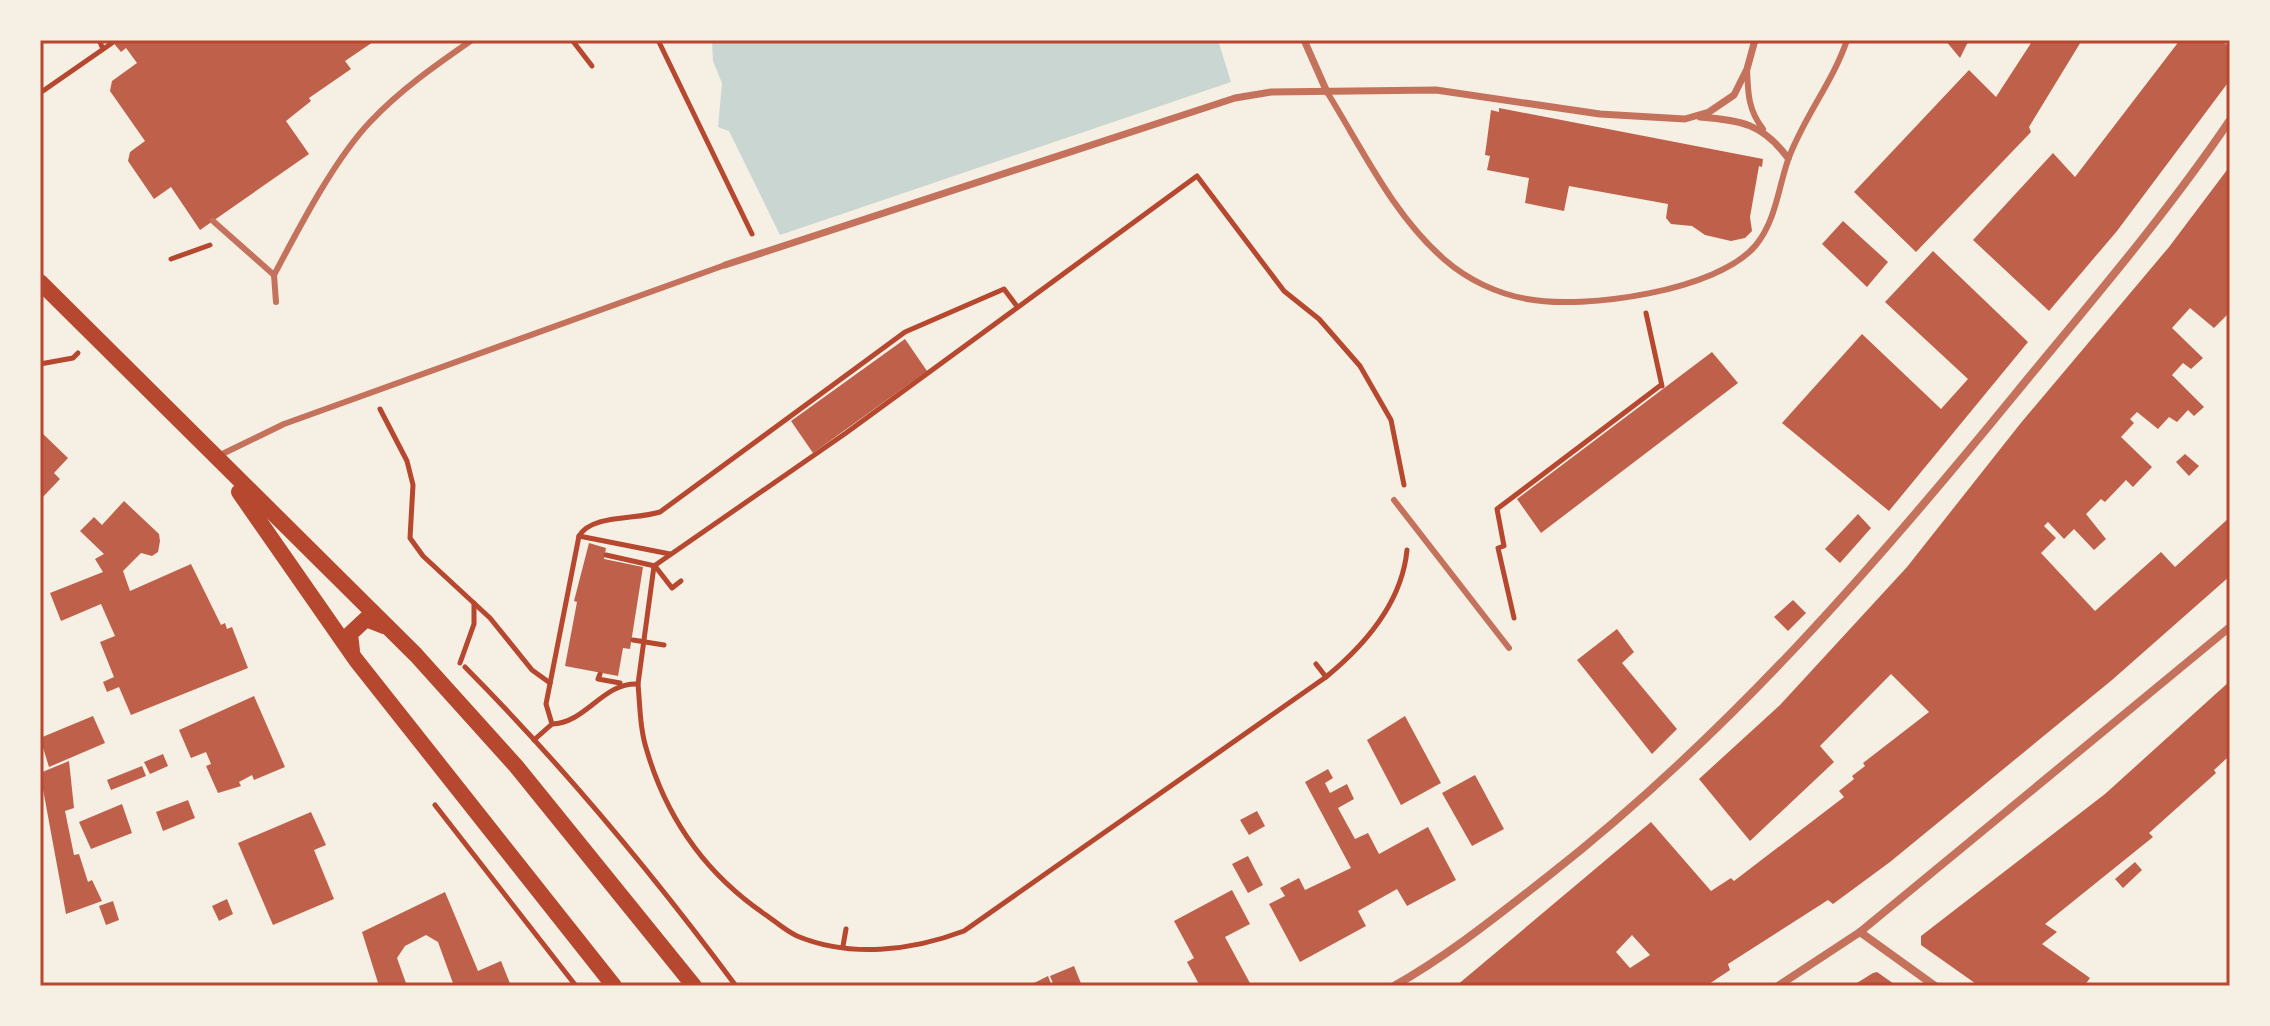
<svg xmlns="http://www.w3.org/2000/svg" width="2270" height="1026" font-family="Ubuntu,sans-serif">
<rect width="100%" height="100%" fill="#f6efe4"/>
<path fill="#c9d6d2" d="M712 40H1218L1231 82 780 235 729 131 718 127 722 83 713 61Z"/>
<g fill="#bf614a" fill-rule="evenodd">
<path d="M111 40H376L345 61 351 69 309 98 311 101 286 121 309 154 200 230 171 187 154 199 128 161 130 152 145 141 110 91 112 81 137 63 126 48 121 52Z"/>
<path d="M1945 40H1969L1960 58Z"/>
<path d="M2033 40H2082L2029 127 2031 132 1916 252 1854 192 1969 70 1996 97Z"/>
<path d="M2180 40H2220L2230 47V80L2117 231 2049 311 1973 240 2053 153 2075 177Z"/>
<path d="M1499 108 1763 159 1762 167 1759 166 1750 217 1752 231 1745 238 1731 241 1705 235 1692 226 1671 224 1666 218 1668 204 1569 186 1564 211 1525 203 1529 178 1487 170 1490 156 1485 155 1491 110 1499 112Z"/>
<path d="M2230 166V312L2214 328 2190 308 2172 328 2203 358 2191 369 2183 363 2172 375 2204 407 2194 416 2188 410 2177 422 2169 417 2158 429 2137 412 2130 419 2134 423 2121 437 2152 467 2133 487 2126 480 2105 502 2101 499 2086 514 2106 539 2094 550 2074 529 2064 539 2048 522 2044 526 2056 538 2041 553 2095 611 2161 552 2175 567 2230 517V576L2112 680 1890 862 1833 904 1828 900 1728 964 1730 970 1706 986H1456L1651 822 1711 891 1731 878 1734 881 1844 797 1839 791 1854 779 1852 776 1865 766 1863 763 1929 712 1891 674 1820 746 1834 762 1750 841 1699 779 1780 705 1907 567 2020 424 2169 247ZM1632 935 1650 955 1630 968 1616 952Z"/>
<path d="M1843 221 1888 262 1867 287 1822 244Z"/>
<path d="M1933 251 2028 342 1889 511 1782 423 1862 334 1941 409 1968 379 1885 302Z"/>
<path d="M905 339 927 371 813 453 791 421Z"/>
<path d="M1712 352 1738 383 1541 533 1517 499Z"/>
<path d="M40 431 68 458 54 473 60 479 40 500Z"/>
<path d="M2185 454 2199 466 2189 476 2176 462Z"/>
<path d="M124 501 159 534 160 541 158 552 152 556 141 553 123 571 130 591 191 564 221 625 225 623 227 629 232 627 248 668 131 715 119 687 107 692 103 682 114 677 100 642 115 636 101 604 61 621 50 593 103 572 95 559 104 554 80 531 94 517 102 525Z"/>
<path d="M1858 514 1871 528 1840 563 1825 549Z"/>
<path d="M589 543 606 548 604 559 643 567 630 649 623 648 618 676 565 666 577 602 574 601Z"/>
<path d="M1793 600 1806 613 1788 631 1774 617Z"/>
<path d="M1617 629 1634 652 1622 663 1677 729 1652 754 1577 660Z"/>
<path d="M2230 681V761L2227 758 2214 770 2216 773 2149 833 2153 837 2045 924 2057 932 2042 944 2090 978 2084 986H1979L1921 945V936L2105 794Z"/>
<path d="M254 696 285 767 254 780 252 775 239 782 241 786 218 793 206 766 211 764 206 752 191 758 179 730Z"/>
<path d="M93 716 105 743 49 767 40 738Z"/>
<path d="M1405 716 1441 783 1401 805 1367 740Z"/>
<path d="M163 754 168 766 150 774 144 762Z"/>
<path d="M69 761 74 808 65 811 74 855 79 854 88 882 92 880 102 901 66 914 40 773Z"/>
<path d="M142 766 146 776 111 790 107 780Z"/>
<path d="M1328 769 1333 778 1325 783 1330 793 1347 784 1354 799 1338 808 1355 839 1368 833 1379 854 1428 827 1456 880 1407 906 1397 889 1358 911 1366 926 1300 962 1269 904 1285 896 1280 888 1299 878 1305 890 1351 868 1305 782Z"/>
<path d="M1475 775 1504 829 1472 846 1442 793Z"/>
<path d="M188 800 195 818 163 831 156 812Z"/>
<path d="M122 804 132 833 91 849 79 822Z"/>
<path d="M1257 811 1265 826 1249 835 1240 820Z"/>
<path d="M311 812 326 845 314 850 334 899 273 925 238 843Z"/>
<path d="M1248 856 1263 885 1248 893 1232 864Z"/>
<path d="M2135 862 2142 870 2123 888 2115 879Z"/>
<path d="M1232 890 1250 924 1225 937 1251 985 1200 986 1187 962 1194 958 1174 921Z"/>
<path d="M445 892 478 971 501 961 511 986H454L438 942 426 935 405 946 397 958 407 986H379L362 932Z"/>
<path d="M227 899 233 914 219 921 212 906Z"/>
<path d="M113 901 119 920 106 925 99 906Z"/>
<path d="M1074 966 1082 986H1054L1050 976Z"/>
<path d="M1877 972 1897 986H1852L1873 973Z"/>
<path d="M1048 976 1052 986H1035L1034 983Z"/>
</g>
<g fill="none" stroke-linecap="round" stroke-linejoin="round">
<g stroke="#b5482f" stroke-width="5">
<path d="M99 40 103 49"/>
<path d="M572 40 592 66"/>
<path d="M658 40 752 234"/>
<path d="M40 93 112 43"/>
<path d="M171 259 210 245"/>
<path d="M1646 313 1662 386"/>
<path d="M40 364 73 358 78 353"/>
<path d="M380 409 407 461 413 485 410 538 423 556 490 618 532 670 550 683"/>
<path d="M579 536C592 514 635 520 660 512L905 332 1004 289 1016 305"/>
<path d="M606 555 655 566 672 588 681 581"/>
<path d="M1514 618 1498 548 1504 546 1497 509 1661 385"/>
<path d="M633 640 664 645"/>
<path d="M460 663 474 624V603"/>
<path d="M1316 664 1326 677"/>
<path d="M465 667C563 766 653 874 736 986"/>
<path d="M600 674 598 679 620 683"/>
<path d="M638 684C640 706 640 730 647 751 667 819 707 875 766 915 776 922 786 931 797 936 850 958 911 951 964 931L1326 677C1365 645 1402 602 1407 550"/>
<path d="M552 724C586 723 603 682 638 684L654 566 846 433 1197 176 1284 291 1319 319 1360 366 1391 420 1404 485"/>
<path d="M534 740 552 724 546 704 579 536 670 554"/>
<path d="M435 805 576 986"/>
<path d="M843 946 846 929"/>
</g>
<g stroke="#c5725c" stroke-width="6">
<path d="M1747 69C1748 93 1748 110 1763 129"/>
<path d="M1327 92C1363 150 1393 215 1445 260 1468 280 1498 294 1527 299 1584 310 1718 291 1756 245 1776 220 1778 189 1788 160 1803 118 1833 82 1847 40"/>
<path d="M213 221 274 275 276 302"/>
<path d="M274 275C299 228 334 160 370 122 400 90 436 65 472 40"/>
<path d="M216 457 284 424 725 265"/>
<path d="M1394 500 1509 648"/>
</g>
<g stroke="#c5725c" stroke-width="7">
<path d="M1304 40 1327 92"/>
<path d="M1700 117C1741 120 1763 124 1788 158"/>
<path d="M725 265 1235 98 1271 92 1436 90 1600 114 1685 119 1709 112 1734 95 1747 69 1755 40"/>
</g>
<g stroke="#c5725c" stroke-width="8">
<path d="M1860 932 1935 986"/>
<path d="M1394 986C1449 955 1497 916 1547 877 1726 737 1873 568 2016 393 2089 304 2165 216 2230 120"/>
<path d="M1778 986 1860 932 2230 627"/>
</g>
<g stroke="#b5482f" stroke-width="16">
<path d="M40 282 416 655 516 766 694 986"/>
<path d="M239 492 356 660 614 986"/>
<path d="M352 651 350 634 366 619 384 626"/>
</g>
</g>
<rect width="2270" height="1026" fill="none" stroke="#f6efe4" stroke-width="84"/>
<rect x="42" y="42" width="2186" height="942" fill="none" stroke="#b5482f" stroke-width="3"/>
</svg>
